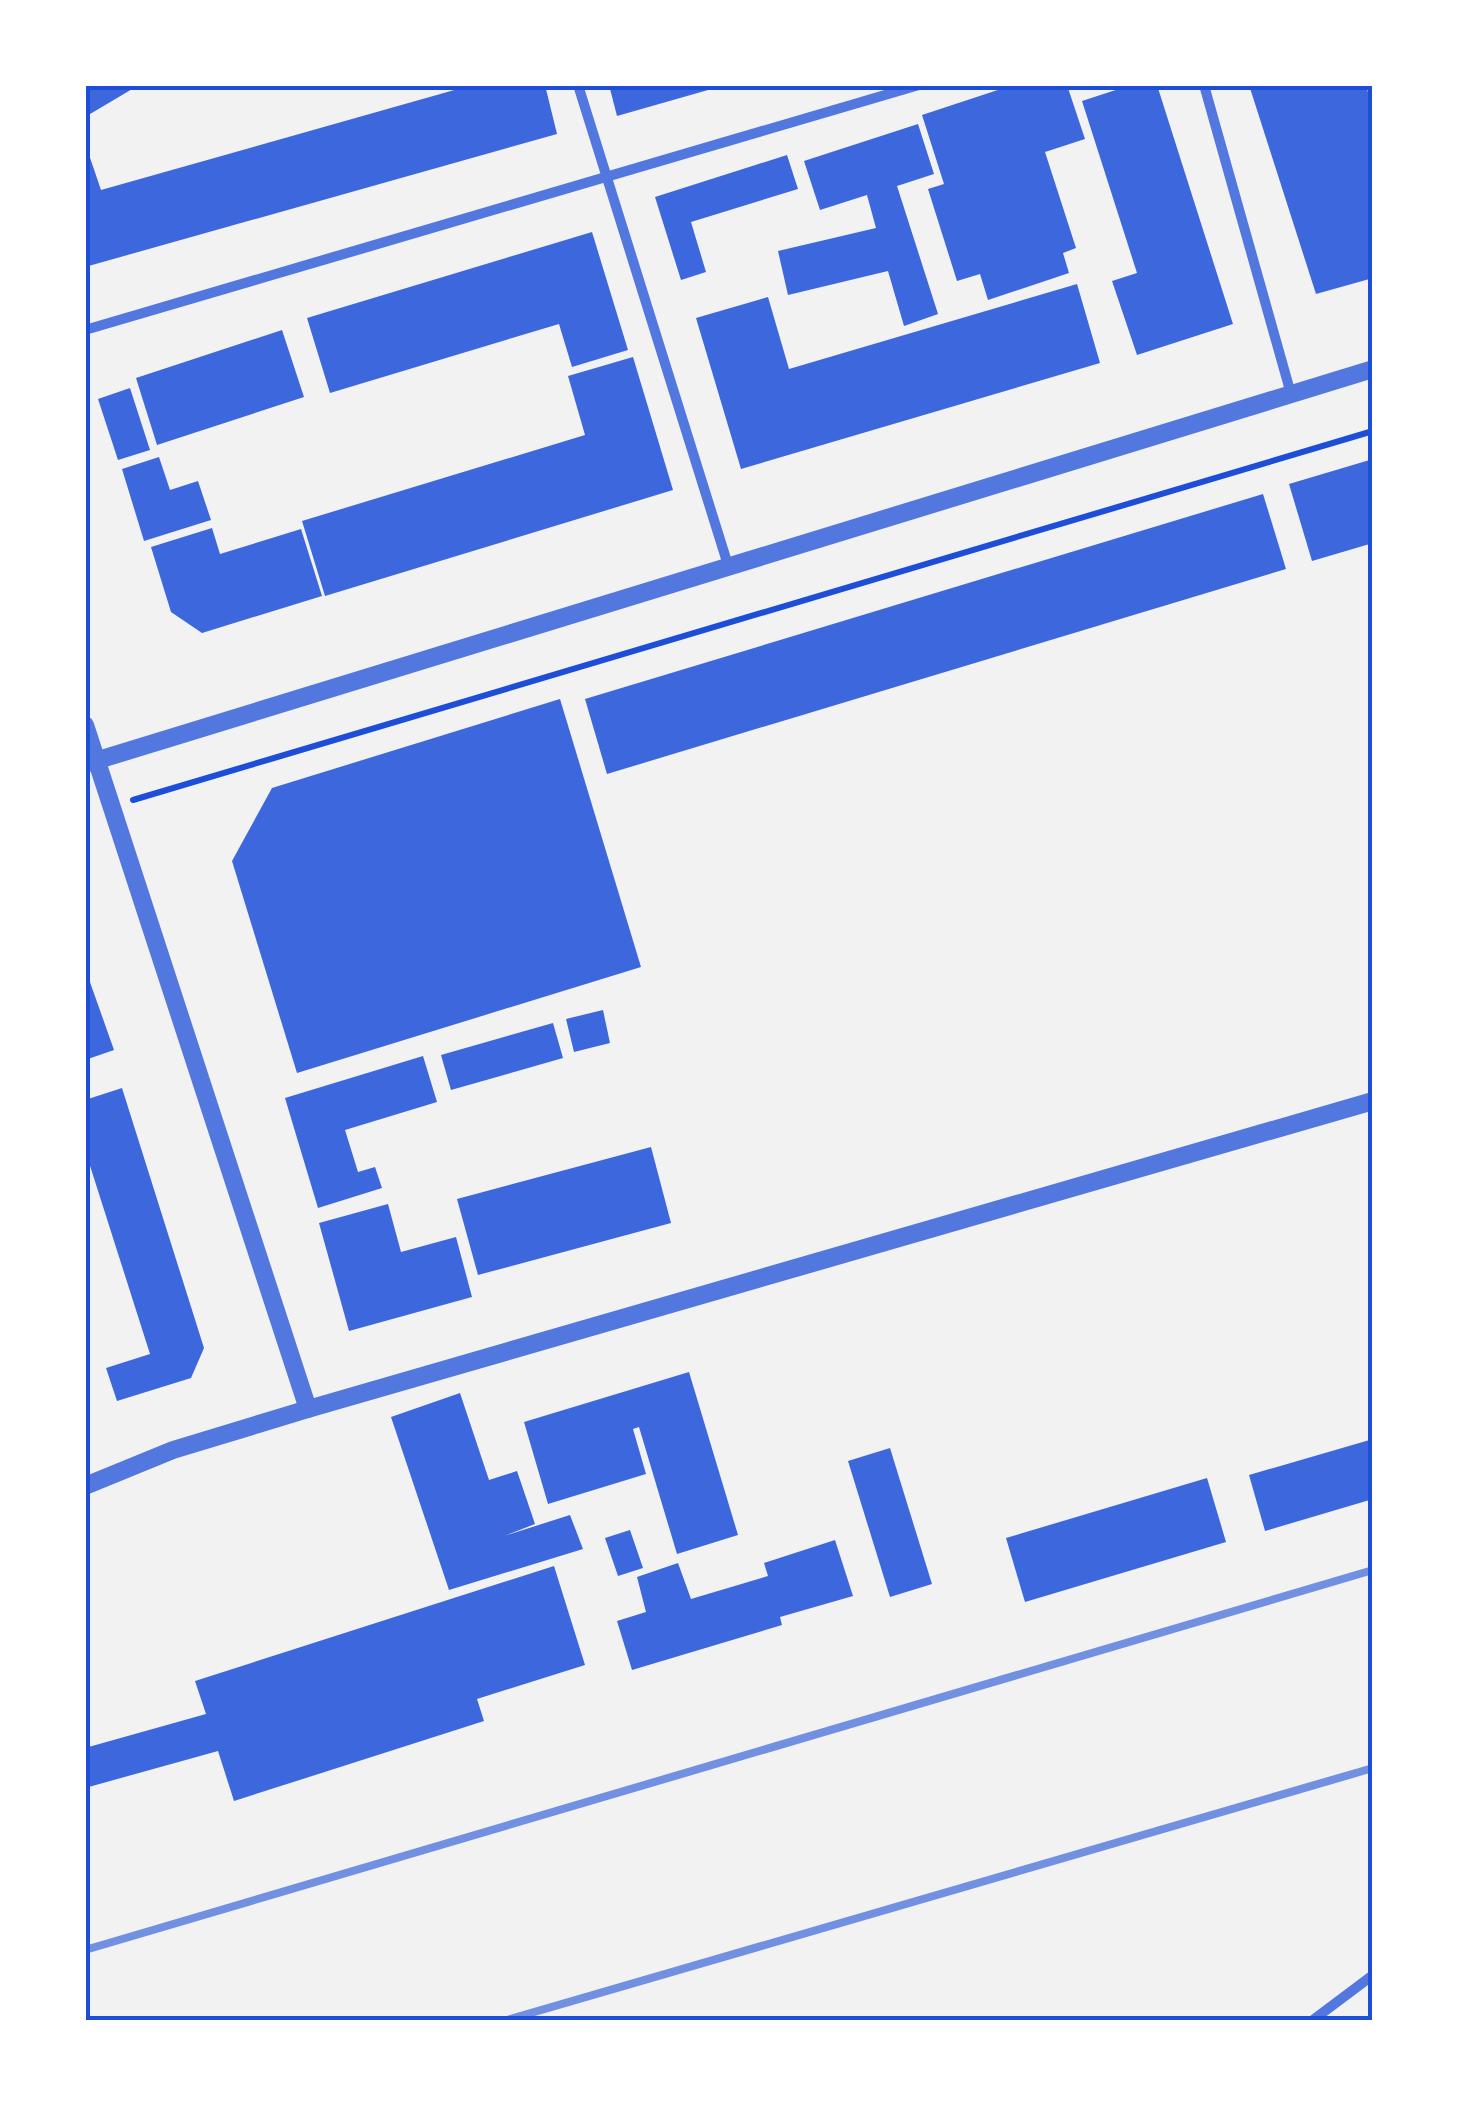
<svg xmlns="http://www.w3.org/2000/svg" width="1458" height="2105" font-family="Arial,sans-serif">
<rect width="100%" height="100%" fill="#f2f2f2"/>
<g fill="#3d67dc">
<path d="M85 85H139L85 117Z"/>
<path d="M472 85H545L557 134 85 267V143L101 190Z"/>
<path d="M609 85H722V86L617 116Z"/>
<path d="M1013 85H1067L1085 139 1045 152 1076 248 1063 253 1069 273 988 300 980 274 957 281 928 189 944 184 922 115Z"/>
<path d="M1131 85H1157L1233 324 1137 355 1112 281 1137 273 1082 101Z"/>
<path d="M1249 85H1366L1373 110V278L1316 294Z"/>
<path d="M918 124 934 174 897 186 938 314 904 326 888 271 788 295 778 251 876 228 867 195 820 210 804 161Z"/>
<path d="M787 155 798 189 691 222 706 272 681 280 655 197Z"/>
<path d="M592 232 628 350 572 367 559 324 330 393 307 318Z"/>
<path d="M1077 284 1100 363 741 469 696 318 768 297 789 369Z"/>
<path d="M282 330 304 397 157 445 136 378Z"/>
<path d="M633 357 673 490 325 596 302 521 585 435 568 376Z"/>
<path d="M130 388 150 450 118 460 98 399Z"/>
<path d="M159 457 170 490 198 481 211 520 144 541 122 469Z"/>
<path d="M1373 459V543L1312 561 1289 484Z"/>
<path d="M1263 494 1286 569 607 774 585 699Z"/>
<path d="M212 528 220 554 301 529 322 596 202 633 171 612 151 547Z"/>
<path d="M560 699 641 967 297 1073 232 861 272 788Z"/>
<path d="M85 968 114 1050 85 1060Z"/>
<path d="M603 1010 610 1043 574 1052 566 1019Z"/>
<path d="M553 1023 563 1058 451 1090 441 1055Z"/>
<path d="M423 1056 437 1102 345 1130 358 1172 375 1167 382 1188 318 1208 285 1098Z"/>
<path d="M122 1088 204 1348 191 1378 117 1401 106 1368 150 1354 85 1150V1100Z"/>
<path d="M651 1147 671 1223 478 1275 457 1199Z"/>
<path d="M388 1204 401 1252 456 1237 472 1297 349 1331 319 1223Z"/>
<path d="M689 1372 738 1535 677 1554 639 1427 633 1429 646 1474 548 1504 524 1422Z"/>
<path d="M460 1393 489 1480 517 1471 535 1524 504 1536 570 1515 583 1549 449 1590 391 1417Z"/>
<path d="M1373 1439V1499L1265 1531 1249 1475Z"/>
<path d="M890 1448 932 1584 890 1597 848 1461Z"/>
<path d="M1207 1478 1226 1542 1025 1602 1006 1538Z"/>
<path d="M630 1530 643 1568 618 1576 605 1538Z"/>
<path d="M835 1540 853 1596 780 1617 782 1625 632 1670 617 1621 646 1612 637 1577 678 1563 691 1599 768 1576 764 1563Z"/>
<path d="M554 1566 585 1665 477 1699 484 1721 234 1801 218 1751 85 1788V1748L206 1714 195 1681Z"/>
</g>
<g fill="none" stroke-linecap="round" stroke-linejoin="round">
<path stroke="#1d4ed8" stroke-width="6" d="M133 800 1373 431"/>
<g stroke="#5277de" stroke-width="10">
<path d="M578 85 728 565"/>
<path d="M1204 85 1291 394"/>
<path d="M85 330 919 85"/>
<path d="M1313 2020 1373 1975"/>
</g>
<g stroke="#5277de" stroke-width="18">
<path d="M85 725 308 1409"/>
<path d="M85 764 1373 369"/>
<path d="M85 1486 173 1450 308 1409 1373 1101"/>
</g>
<g stroke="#7290e2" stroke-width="8">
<path d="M85 1950 1373 1570"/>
<path d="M507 2020 1373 1768"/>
</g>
</g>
<rect width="1458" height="2105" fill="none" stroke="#ffffff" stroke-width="175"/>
<rect x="88" y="88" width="1282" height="1930" fill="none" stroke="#1d4ed8" stroke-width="4"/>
</svg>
